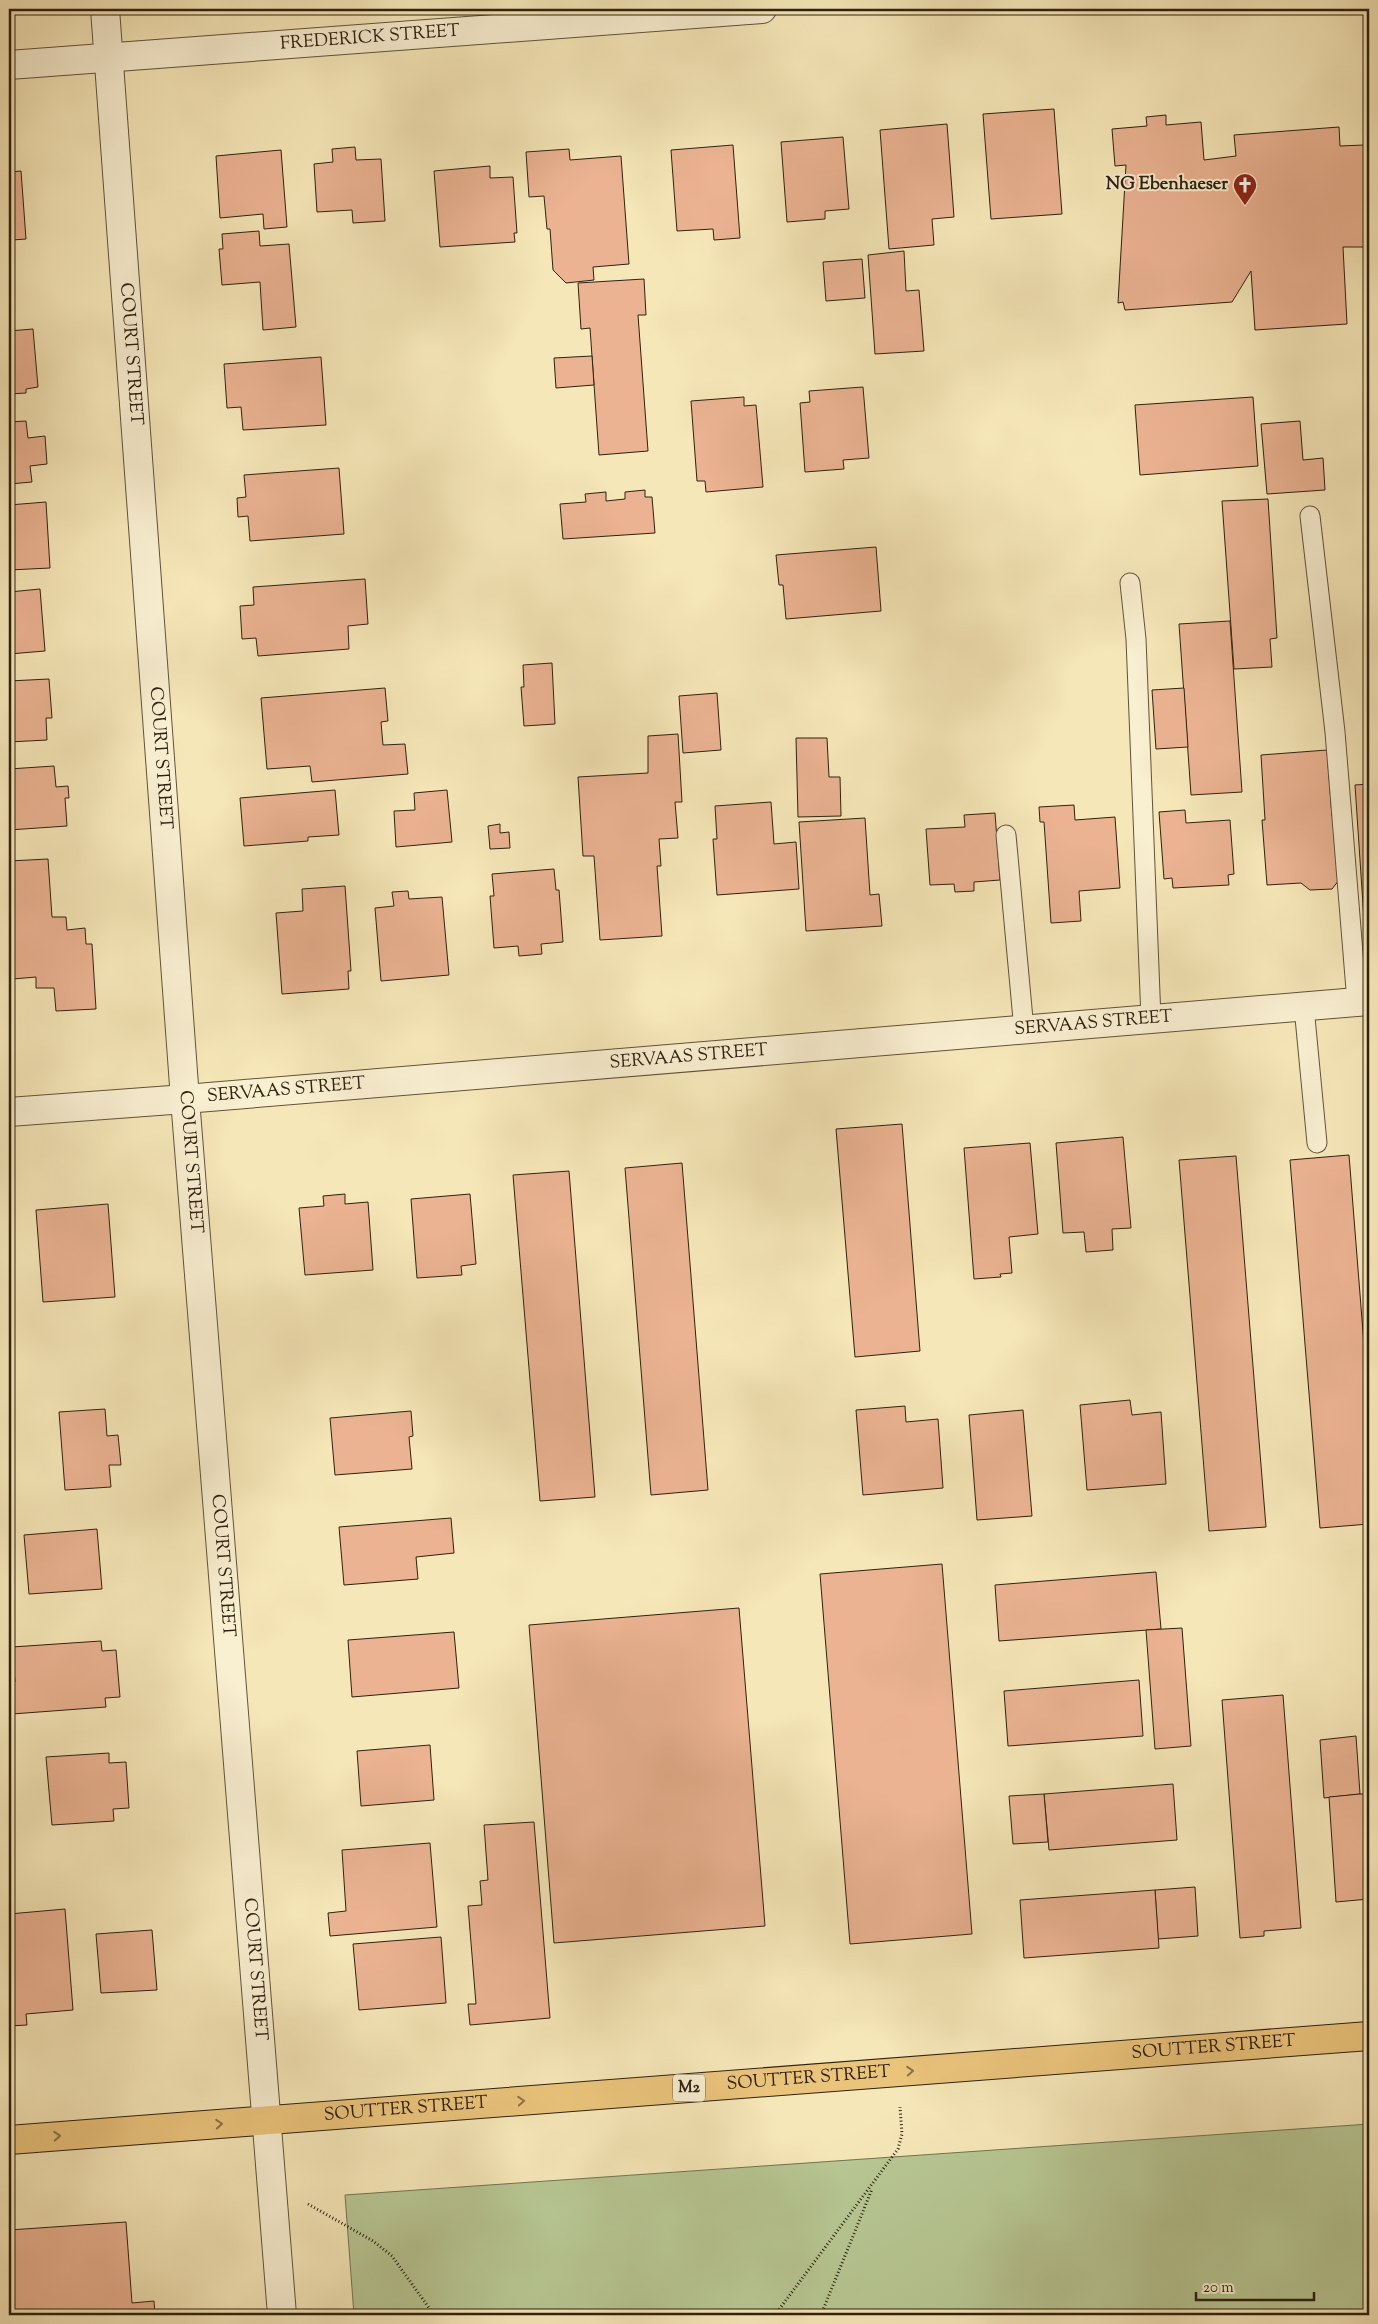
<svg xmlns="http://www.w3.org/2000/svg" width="1378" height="2324" font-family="'Sorts Mill Goudy',serif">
<rect width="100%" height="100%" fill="#f6e7b8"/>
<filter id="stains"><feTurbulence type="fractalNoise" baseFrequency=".004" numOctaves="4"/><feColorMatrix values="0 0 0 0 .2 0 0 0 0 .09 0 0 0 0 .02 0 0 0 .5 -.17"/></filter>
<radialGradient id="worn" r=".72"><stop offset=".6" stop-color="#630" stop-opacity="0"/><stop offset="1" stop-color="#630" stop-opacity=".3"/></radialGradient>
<path fill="#b7c793" stroke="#727452" d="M1369 2124V2315H354L345 2195Z"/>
<g fill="#ebb392" stroke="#2e2110">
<path d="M1054 109 1062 214 991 219 983 114Z"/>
<path d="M1166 115V125L1201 122 1204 160 1236 156 1234 135 1339 127 1340 146 1364 145 1366 247H1343L1347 324 1255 330 1251 271 1232 302 1125 310 1123 302 1118 303 1126 165 1115 166 1112 129 1147 126 1146 117Z"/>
<path d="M947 124 954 217 932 219 934 245 889 249 880 130Z"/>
<path d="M843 137 849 209 825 211V219L787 222 781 142Z"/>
<path d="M733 145 740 238 714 240 713 229 677 231 671 150Z"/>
<path d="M355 147 356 160 381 159 385 221 353 223 352 210 317 212 314 164 333 162 332 149Z"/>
<path d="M569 149 570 160 621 156 629 264 593 267 594 280 566 283 553 270 550 229H547L544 196 529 197 526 152Z"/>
<path d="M281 150 287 227 264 229 263 214 220 218 216 156Z"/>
<path d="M490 166V178L513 177 517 233H514L515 242 440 247 434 171Z"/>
<path d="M21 171 26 239 12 240 13 252H9V172Z"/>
<path d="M259 231 260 246 289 244 296 327 263 330 260 282 222 285 219 249H223L222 234Z"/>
<path d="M904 251 906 291 919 290 924 351 875 354 868 255Z"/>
<path d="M862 259 865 298 826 301 823 262Z"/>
<path d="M644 279 646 315H638L648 451 599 455 590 328 581 329 578 283Z"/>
<path d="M33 329 38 387 26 389V393L9 394V331Z"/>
<path d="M592 356 594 385 556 388 554 358Z"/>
<path d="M321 357 326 425 243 430 241 407 227 408 224 364Z"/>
<path d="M863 387 869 458 843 460 844 469 805 472 800 403 810 402 809 391Z"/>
<path d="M744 397V406L756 405 763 487 706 492 705 481H697L691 401Z"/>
<path d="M1253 397 1258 466 1140 475 1135 405Z"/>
<path d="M26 421 28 438 45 436 47 464 30 466 32 482 9 484V422Z"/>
<path d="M1300 421 1303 460 1323 458 1325 490 1267 494 1261 424Z"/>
<path d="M339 468 344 534 250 541 248 516 238 517 237 498 246 497 244 475Z"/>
<path d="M645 490V497H652L655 533 563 539 560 504 586 502 585 494 606 492V501L625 499V492Z"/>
<path d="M1268 499 1277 638 1270 639 1272 667 1234 669 1222 501Z"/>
<path d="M46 502 50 568 9 570V505Z"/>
<path d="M876 547 881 611 786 619 783 585H779L776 555Z"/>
<path d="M365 579 368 624 348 626 349 649 258 656 256 638 242 639 240 606 254 605 253 587Z"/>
<path d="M40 589 45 651 9 654V592Z"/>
<path d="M1230 621 1242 792 1191 795 1179 624Z"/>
<path d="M552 663 555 724 524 726 521 687H524L523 665Z"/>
<path d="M49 679 52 718H46L47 740 9 742V681Z"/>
<path d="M385 688 388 721 381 722 383 745 405 744 408 774 312 782 310 766 267 769 261 698Z"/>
<path d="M1184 688 1188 747 1156 749 1152 690Z"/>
<path d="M717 693 721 750 683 753 679 696Z"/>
<path d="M678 734 682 802H675L678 838 659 839 661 866H657L662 936 600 940 594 856H583L578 777 648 773V736Z"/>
<path d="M796 738H827L829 777H840L841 816 798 817Z"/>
<path d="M1327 750 1332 816H1335L1339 880 1332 889 1310 890 1301 883 1267 885 1262 820H1265L1261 755Z"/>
<path d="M54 766 56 787 68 786 69 798H65L67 826 9 830V769Z"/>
<path d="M1369 784V920H1364L1355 785Z"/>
<path d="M335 790 339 835 308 837V841L244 846 240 798Z"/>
<path d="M447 790 452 842 396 847 394 811 415 810 414 793Z"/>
<path d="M771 802 774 844 796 842 799 889 717 895 713 839H717L715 806Z"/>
<path d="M1074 805 1075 820 1115 817 1120 888 1079 891 1081 921 1051 923 1044 822H1040L1039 807Z"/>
<path d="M1185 810 1186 823 1230 820 1234 874 1228 875 1229 885 1173 888 1172 878 1164 879 1159 812Z"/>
<path d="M995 813 1000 880 974 882V891L955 892 954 884 930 885 926 829 965 827 964 815Z"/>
<path d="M865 818 870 895 879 894 882 926 806 931 799 822Z"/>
<path d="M500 824V833L509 832 510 848 490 849 488 826Z"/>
<path d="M48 859 52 917H66L67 930 85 928 86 944H92L96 1009 56 1011 54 988H36V977L13 979 9 921V861Z"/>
<path d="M554 869 556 890H559L563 942 541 944 542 954 519 956 518 946 494 948 490 896H494L492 874Z"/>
<path d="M345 886 351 971H348L349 989 282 994 276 913 303 911 302 889Z"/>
<path d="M408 891 409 899 442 897 449 975 381 981 375 908 394 906 392 892Z"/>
<path d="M902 1124 920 1351 855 1357 836 1129Z"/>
<path d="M1123 1137 1131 1228 1112 1229 1113 1250 1086 1252 1084 1232 1063 1233 1056 1143Z"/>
<path d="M1030 1143 1038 1234 1009 1237 1012 1273 1000 1274 1001 1277 974 1279 964 1148Z"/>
<path d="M1349 1155 1369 1408V1524L1320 1528 1290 1160Z"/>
<path d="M1236 1156 1266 1527 1209 1531 1179 1160Z"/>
<path d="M682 1163 708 1490 651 1495 625 1168Z"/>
<path d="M569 1171 595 1497 540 1501 513 1175Z"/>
<path d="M345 1194V1204L368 1202 373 1270 305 1275 299 1208 324 1206 323 1196Z"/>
<path d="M470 1194 476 1264 461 1266 462 1275 417 1278 411 1199Z"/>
<path d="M108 1204 115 1297 43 1302 36 1210Z"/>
<path d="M1130 1400 1132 1415 1161 1412 1166 1484 1087 1490 1080 1405Z"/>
<path d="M905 1406 906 1422 938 1419 943 1488 863 1495 856 1410Z"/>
<path d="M105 1409 107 1436 118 1435 121 1465H109L111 1487 65 1490 59 1412Z"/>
<path d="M1023 1410 1032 1516 977 1520 969 1415Z"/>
<path d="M411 1411 413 1436 409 1437 412 1469 335 1475 330 1418Z"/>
<path d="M451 1518 454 1553 416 1557 418 1579 344 1585 339 1527Z"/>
<path d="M97 1529 102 1589 29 1594 24 1535Z"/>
<path d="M942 1564 972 1934 850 1944 820 1574Z"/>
<path d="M1156 1572 1161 1629 999 1641 995 1585Z"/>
<path d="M739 1608 765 1926 554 1943 529 1625Z"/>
<path d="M1182 1628 1191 1746 1155 1749 1146 1630Z"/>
<path d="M454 1632 459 1688 352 1697 348 1640Z"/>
<path d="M101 1641 102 1651 116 1650 120 1697 105 1698 106 1707 12 1714 10 1682H15L12 1647Z"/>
<path d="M1139 1680 1143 1736 1008 1746 1004 1691Z"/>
<path d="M1283 1695 1301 1928 1264 1931V1936L1240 1938 1222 1700Z"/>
<path d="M1356 1736 1360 1794 1324 1798 1320 1740Z"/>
<path d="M430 1745 434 1800 361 1806 357 1751Z"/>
<path d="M109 1753V1763L126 1762 129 1808 113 1809 114 1821 52 1825 46 1757Z"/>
<path d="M1173 1784 1177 1840 1049 1850 1044 1794Z"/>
<path d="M1044 1794 1048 1842 1013 1844 1009 1796Z"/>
<path d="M1360 1794H1369V1899L1336 1902 1329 1797Z"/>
<path d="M534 1822 550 2018 470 2025 468 2004H476L468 1906 482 1905 480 1881 488 1880 484 1825Z"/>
<path d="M430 1843 437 1927 330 1936 328 1913 346 1911 342 1850Z"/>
<path d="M1195 1887 1198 1936 1158 1939 1155 1890Z"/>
<path d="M1155 1890 1159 1948 1024 1958 1020 1900Z"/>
<path d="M65 1909 73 2010 26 2014 27 2025 9 2026V1914Z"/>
<path d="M152 1930 157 1990 101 1993 96 1934Z"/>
<path d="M441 1937 446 2003 359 2010 353 1944Z"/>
<path d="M126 2222 132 2303 154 2301 155 2315H9V2230Z"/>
</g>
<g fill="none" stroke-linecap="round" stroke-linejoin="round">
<g stroke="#60523a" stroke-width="21">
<g id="lane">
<path d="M1310 516 1335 732 1357 1002"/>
<path d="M1130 583 1136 639 1151 1019"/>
<path d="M1006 835 1024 1030"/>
<path d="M1304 1007 1317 1143"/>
</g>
</g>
<g stroke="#60523a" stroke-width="30">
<g id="street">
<path id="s1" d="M105 9 185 1099 282 2315"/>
<path id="s2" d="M9 65 762 9"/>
<path id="s3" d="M9 1112 185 1099 1369 1001"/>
</g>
</g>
<g stroke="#2e2110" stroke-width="30">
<g id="primary">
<path id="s4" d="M9 2140 1369 2036"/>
</g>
</g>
<g stroke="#2e2110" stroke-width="3" stroke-dasharray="1 2.5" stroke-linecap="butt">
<path d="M308 2204 373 2241 392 2256 434 2315"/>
<path d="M775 2315 898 2149 902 2134 900 2107"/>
<path d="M821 2315 872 2189"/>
</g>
<use href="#lane" stroke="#f9efd1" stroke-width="19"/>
<use href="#street" stroke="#f9efd1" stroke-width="28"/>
<use href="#primary" stroke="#ebc47c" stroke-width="28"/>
</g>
<defs><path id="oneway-chevron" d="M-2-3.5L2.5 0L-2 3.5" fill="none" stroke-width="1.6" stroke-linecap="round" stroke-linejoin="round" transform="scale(1.25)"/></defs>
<g stroke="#8c7246">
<use href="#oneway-chevron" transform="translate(910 2071) rotate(-4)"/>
<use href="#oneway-chevron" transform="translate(521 2101) rotate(-4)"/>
<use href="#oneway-chevron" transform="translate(219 2124) rotate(-4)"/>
<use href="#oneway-chevron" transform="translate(57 2136) rotate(-4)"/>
</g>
<defs>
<g id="church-pin" transform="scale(1.25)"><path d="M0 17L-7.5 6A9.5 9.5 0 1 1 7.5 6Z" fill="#8f2418" stroke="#f9efd1"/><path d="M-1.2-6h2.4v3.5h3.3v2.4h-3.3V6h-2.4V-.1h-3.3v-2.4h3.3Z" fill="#fff"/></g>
</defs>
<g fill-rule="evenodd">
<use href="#church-pin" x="1245" y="185"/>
</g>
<g text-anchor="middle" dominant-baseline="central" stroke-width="4" stroke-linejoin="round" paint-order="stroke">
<rect fill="#f9efd1" stroke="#6b5f4a" stroke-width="1" x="673" y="2074.5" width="32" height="27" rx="4"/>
<g font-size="16" font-weight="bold" fill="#2e2110">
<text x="689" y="2088">M2</text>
</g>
<g font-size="18" fill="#2e2110" stroke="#f9efd1">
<text stroke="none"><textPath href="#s2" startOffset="362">FREDERICK STREET</textPath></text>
<text stroke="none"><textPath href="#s1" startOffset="346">COURT STREET</textPath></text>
<text stroke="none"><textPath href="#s1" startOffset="751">COURT STREET</textPath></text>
<text stroke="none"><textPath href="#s3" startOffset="1088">SERVAAS STREET</textPath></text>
<text stroke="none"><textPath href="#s3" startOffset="682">SERVAAS STREET</textPath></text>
<text stroke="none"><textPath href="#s3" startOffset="278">SERVAAS STREET</textPath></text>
<text stroke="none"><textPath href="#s1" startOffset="1156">COURT STREET</textPath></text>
<text stroke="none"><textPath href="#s1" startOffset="1561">COURT STREET</textPath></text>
<text stroke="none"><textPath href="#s1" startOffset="1966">COURT STREET</textPath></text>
<text stroke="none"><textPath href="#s4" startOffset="1208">SOUTTER STREET</textPath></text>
<text stroke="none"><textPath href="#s4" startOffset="802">SOUTTER STREET</textPath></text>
<text stroke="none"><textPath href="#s4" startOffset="398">SOUTTER STREET</textPath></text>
</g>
<g font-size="18" font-weight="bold" fill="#2e2110" stroke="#f9efd1" text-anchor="end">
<text x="1228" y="185">NG Ebenhaeser</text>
</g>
</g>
<rect width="1378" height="2324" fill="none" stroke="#f6e7b8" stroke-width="30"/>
<rect x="10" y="10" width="1358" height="2304" fill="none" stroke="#2e2110" stroke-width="2.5"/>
<rect x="15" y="15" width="1348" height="2294" fill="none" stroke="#2e2110"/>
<path d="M1196 2292v8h118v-8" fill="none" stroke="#2e2110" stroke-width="2.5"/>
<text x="1203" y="2292" font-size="15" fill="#2e2110" stroke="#f9efd1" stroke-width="4" paint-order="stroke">20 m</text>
<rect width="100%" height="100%" filter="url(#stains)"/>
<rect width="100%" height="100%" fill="url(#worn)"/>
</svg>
